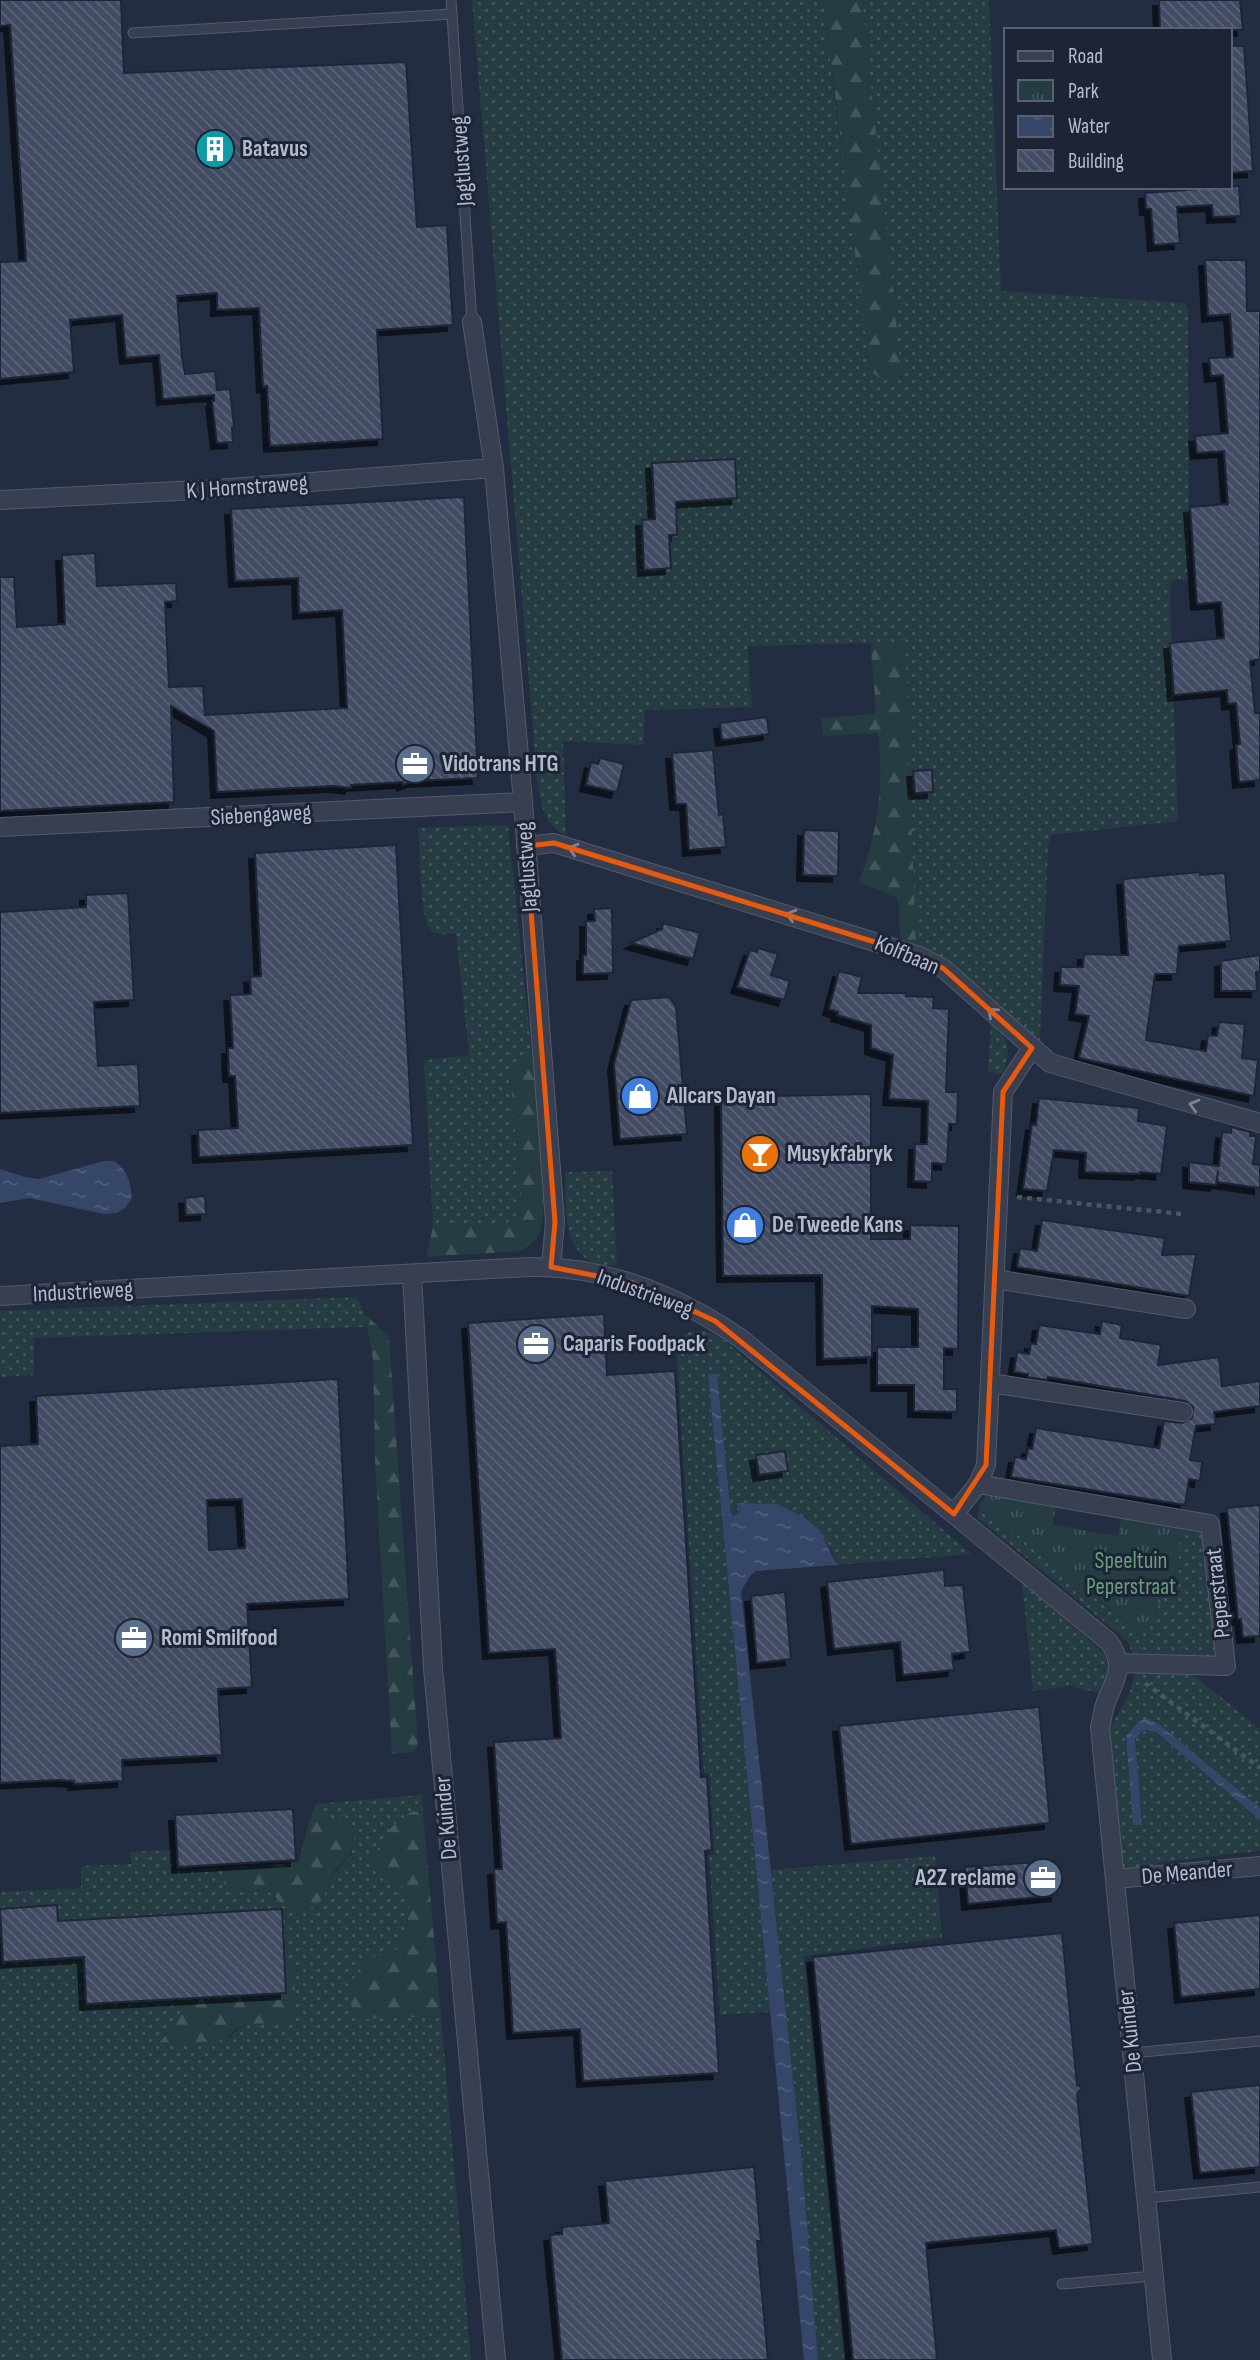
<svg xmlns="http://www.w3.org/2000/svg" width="1260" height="2360" font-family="'Sofia Sans Condensed',sans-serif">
<defs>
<pattern id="grass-dots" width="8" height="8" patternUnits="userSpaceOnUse" patternTransform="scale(1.75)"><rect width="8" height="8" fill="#253c42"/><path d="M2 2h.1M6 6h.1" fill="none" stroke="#42565c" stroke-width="1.8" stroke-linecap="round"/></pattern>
<pattern id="forest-firs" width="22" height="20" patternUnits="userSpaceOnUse" patternTransform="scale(1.75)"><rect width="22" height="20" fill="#253c42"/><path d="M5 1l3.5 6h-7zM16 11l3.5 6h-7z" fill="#42565c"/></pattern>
<pattern id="park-tufts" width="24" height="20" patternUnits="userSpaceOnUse" patternTransform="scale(1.75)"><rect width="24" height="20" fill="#253c42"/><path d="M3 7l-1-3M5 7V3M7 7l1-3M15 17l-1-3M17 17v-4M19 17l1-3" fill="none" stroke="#42565c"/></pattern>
<pattern id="water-ripples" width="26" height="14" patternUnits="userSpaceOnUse" patternTransform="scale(1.75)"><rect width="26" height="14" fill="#364669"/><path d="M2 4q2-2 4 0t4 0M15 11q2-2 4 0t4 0" fill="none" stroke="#515f7d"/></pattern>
<pattern id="building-back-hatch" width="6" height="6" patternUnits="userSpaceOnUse" patternTransform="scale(1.75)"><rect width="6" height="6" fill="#424c63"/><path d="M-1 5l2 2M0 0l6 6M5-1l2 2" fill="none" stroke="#5b6478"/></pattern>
<filter id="shadow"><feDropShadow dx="-6" dy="6" stdDeviation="0" flood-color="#0009"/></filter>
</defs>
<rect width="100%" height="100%" fill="#232d41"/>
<g fill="url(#grass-dots)" fill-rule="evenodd">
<path d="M472 0H823L838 127 883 380 897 377 901 379 862 0H989L1001 291 1184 303 1188 309 1189 581 1177 579 1171 583 1170 597 1178 821 1051 835 1048 847 1040 1041 947 965 916 947 905 642 748 646 752 707 645 710 643 745 563 741 566 836C560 832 554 829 549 822 535 800 535 744 532 717Z"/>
<path d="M508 825 532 1057 510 1074 522 1198 517 1215 506 1224 433 1227 424 1060 469 1055 456 934C447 934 435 936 429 928 420 915 420 847 418 828Z"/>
<path d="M991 1022C1010 1039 1011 1049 1003 1074L988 1072Z"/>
<path d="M612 1171 617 1265C610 1265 601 1266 595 1263 560 1249 567 1203 565 1172Z"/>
<path d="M357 1297 365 1314 367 1327 34 1338V1375L0 1377V1311Z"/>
<path d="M705 1331 719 1336 971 1554 837 1565 829 1545 736 1503 740 1511 738 1514 731 1515 717 1374H708L770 2012 720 2015 709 1855 714 1854 710 1773H704L676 1347 679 1338 689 1332Z"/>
<path d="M979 1504 1138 1632 1181 1524 1203 1528 1218 1661 1134 1659 1129 1644 1119 1634 978 1518Z"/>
<path d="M1022 1582 1104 1653 1109 1670 1100 1693 1070 1686 1033 1691Z"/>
<path d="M1136 1669 1190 1672 1260 1729V1808L1160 1725C1141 1715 1138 1721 1126 1737L1134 1825 1142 1824 1135 1739 1143 1730 1155 1732 1260 1820V1851L1161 1862 1115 1879 1110 1728 1129 1695Z"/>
<path d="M422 1795 423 1813 413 1811 377 1875C386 1879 403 1883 407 1892 414 1908 404 1934 400 1950H389L357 2019 441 2016 471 2360H0V1892L81 1888V1866L132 1864 130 1852 171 1850 173 1871 231 1867 225 1873 224 1883 235 1892 269 1890 276 1901 327 1890 331 1877 351 1855 354 1837 325 1815 311 1816 316 1804ZM192 1992 293 2022C274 2023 242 2018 231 2037L157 2044 172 2028Z"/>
<path d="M935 1856 942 1938 804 1956 844 2360H818L802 2163 771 1870Z"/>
</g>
<g fill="url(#forest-firs)">
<path d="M823 0H862L902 379 897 377 883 380 870 371Z"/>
<path d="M905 642 916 947 900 942 899 907 897 898 859 882C877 836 885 783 878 733L823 736 821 718 875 714C876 690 871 667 871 643Z"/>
<path d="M532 1057C535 1090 550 1208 540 1232 536 1241 528 1246 520 1251L426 1257 433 1227 506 1224 517 1215 522 1198 510 1074Z"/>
<path d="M365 1314 389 1337 418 1747 413 1752 392 1754 375 1459 373 1359Z"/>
<path d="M413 1811 423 1813 441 2016 357 2019C354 2013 350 2005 350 1998 350 1969 374 1950 400 1949 404 1934 414 1907 407 1892 403 1883 386 1879 377 1875L372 1863C382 1837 389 1825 413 1811Z"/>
<path d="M325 1815 346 1826 354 1837C351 1864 340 1859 330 1878 328 1883 328 1889 325 1894 308 1922 284 1911 269 1890L235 1892 228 1890 224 1883 225 1872 231 1867 298 1863 311 1816Z"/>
<path d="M275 1940C299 1961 295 1993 294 2022L248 2024 235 2029 225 2040 157 2045 172 2028 192 1992Z"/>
</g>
<path fill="url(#park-tufts)" d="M989 1493 1056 1504 1053 1525 1118 1536 1122 1514 1181 1524 1178 1579 1139 1632 979 1504Z"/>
<g fill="url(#water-ripples)">
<path d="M104 1161H114C128 1171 130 1181 132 1198L125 1208 117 1213 104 1214 29 1198 0 1203V1169L25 1177 39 1179Z"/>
<path d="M708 1374H717L731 1515 734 1516 740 1511 736 1503 777 1504 805 1518 819 1530 837 1565 756 1571 750 1576 741 1591 802 2163 818 2360H804Z"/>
<path d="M1148 1719 1160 1725 1260 1808V1820L1156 1732 1143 1730 1135 1739 1142 1825H1133L1126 1736 1139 1721Z"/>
</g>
<g fill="url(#building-back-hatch)" stroke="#1e2638" stroke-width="2" fill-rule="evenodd" filter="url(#shadow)">
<path d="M0 0H121L124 73 406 62 417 227 447 225 453 325 377 330 383 439 270 446 267 386 263 387 259 308 217 310V293L177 296 182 357 185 374 215 371 217 390 230 389 234 427 232 428 233 442 217 443 212 401H214V395L163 399 159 355 126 358 122 315 70 320 74 372 0 379V262L26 261 10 25 0 26Z"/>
<path d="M1159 0H1240L1243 30H1160Z"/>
<path d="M1230 46H1244L1253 171 1230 173Z"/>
<path d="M1239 186 1241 216 1213 217 1212 205 1177 207 1180 243 1154 245 1151 209H1146L1145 193Z"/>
<path d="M1205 260H1246L1247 311H1260V659L1250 661 1255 713H1260V780L1239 782 1236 745 1240 744 1236 703 1228 704 1227 690 1174 695 1170 643 1224 638 1221 602 1197 604 1190 507 1228 504 1224 451 1197 453 1195 436 1228 433 1223 375 1211 376 1209 358 1233 357 1230 314 1208 316Z"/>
<path d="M735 459 737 498 676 502 677 535H669L671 568 644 570 642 520 655 519 652 463Z"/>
<path d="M464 497 478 778 413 781 403 785V782L351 785V788L334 786 217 792 214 731 171 706 174 802 0 811V577H14L17 627 65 624 62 555 95 553 97 586 176 583 177 601 165 602 169 687 203 686 205 715 347 708 342 610 299 613 298 578 235 581 231 509Z"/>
<path d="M767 717 769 734 722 740 720 723Z"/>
<path d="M713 750 719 815 723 814 726 847 689 850 686 804H676L672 753Z"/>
<path d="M600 758 624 764 617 792 586 785 591 762 598 764Z"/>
<path d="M932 770 933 792 915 793 913 771Z"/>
<path d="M804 830 839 831 838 876 803 875Z"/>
<path d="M396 845 413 1145 199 1157 198 1130 238 1128 235 1076H229L228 1048H233L230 995 251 994 250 977 261 976 255 853Z"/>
<path d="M1200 872V875L1225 873 1231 941 1179 946 1177 974H1155L1146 1040 1206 1051 1208 1035 1217 1036 1219 1022 1245 1024 1242 1058 1258 1060 1254 1096 1079 1058 1089 1016 1075 1014 1079 986 1060 985 1061 967H1083L1084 954 1128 955 1123 879Z"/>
<path d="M128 893 134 1000 94 1002 98 1066 138 1064 140 1106 0 1113V912L86 907V895Z"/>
<path d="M612 908 613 973 583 974V955H586V921H595L594 909Z"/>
<path d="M663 923 700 933 693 959 631 943 662 929Z"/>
<path d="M758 948 778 954 771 975 790 981 784 1000 737 987 750 950 757 952Z"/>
<path d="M1260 955V972H1256L1257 991H1221V961Z"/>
<path d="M839 971 862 977 858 993H906V996L934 997 933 1008 949 1009 946 1092H958L957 1124H949L947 1164 932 1163V1182L914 1181 915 1144H927L928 1101 889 1099 893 1055 871 1048V1025L837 1015 838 1012 829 1009Z"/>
<path d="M669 997 676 1007 687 1134 620 1139 614 1064 631 1000Z"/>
<path d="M871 1094V1239H910V1225L959 1226 958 1349 944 1348V1389H957V1412L914 1411V1385H877V1347H918V1309L872 1306V1357L823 1359 822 1275 723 1276 721 1097Z"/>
<path d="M1039 1098 1139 1108 1138 1121 1167 1126 1161 1174 1140 1172V1174L1085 1172 1086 1153 1054 1150 1047 1191 1023 1189 1032 1124 1036 1125Z"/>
<path d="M1231 1127 1250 1132V1136H1256L1253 1164 1260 1165V1188L1217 1182 1218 1171 1216 1185 1189 1182V1162L1219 1166 1222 1132 1231 1133Z"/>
<path d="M205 1196 206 1214 186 1215 185 1198Z"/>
<path d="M1042 1220 1165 1238 1162 1255 1196 1254 1189 1296 1017 1267 1020 1248 1037 1251Z"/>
<path d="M604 1314 607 1375 675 1371 701 1777H707L712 1850 705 1851 719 2073 583 2081 580 2029 513 2033 506 1922 497 1923 494 1869H502L494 1742 561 1738 555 1649 489 1653 468 1323Z"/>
<path d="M1102 1321 1122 1325 1120 1338 1161 1345 1158 1365 1219 1357 1222 1386 1260 1381V1406L1214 1412 1216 1424 1196 1426 1190 1460 1202 1462 1200 1481 1189 1479 1185 1505 1011 1477 1015 1457 1026 1459 1028 1448 1032 1449 1036 1428 1159 1448 1164 1421 1182 1423 1192 1418 1193 1407 1185 1401 1048 1377 1047 1380 1028 1377V1374L1014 1372 1017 1352 1029 1354 1031 1343 1036 1344 1039 1325 1100 1334Z"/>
<path d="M338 1379 349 1599 247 1604 252 1687 218 1689 222 1755 122 1760 123 1781 74 1784V1781L57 1780 0 1783V1446L38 1444 36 1396ZM242 1499 245 1548 209 1550 207 1500Z"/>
<path d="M785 1451 788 1471 759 1475 756 1455Z"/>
<path d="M1260 1505V1636L1243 1637 1241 1619H1238L1227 1508Z"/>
<path d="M944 1570 945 1586 963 1585 970 1652 952 1654 954 1670 903 1675 900 1642 834 1649 827 1582Z"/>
<path d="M785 1592 791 1659 757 1663 751 1596Z"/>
<path d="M1039 1707 1050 1823 851 1844 839 1726Z"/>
<path d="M293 1809 296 1860 178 1867 175 1815Z"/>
<path d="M1054 1861 1057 1895 968 1904 965 1867Z"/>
<path d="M57 1905 58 1921 282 1909 286 1993 86 2004 84 1957 3 1962 0 1909Z"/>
<path d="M1260 1915V1989L1181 1997 1174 1923Z"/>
<path d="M1062 1933 1077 2085 1082 2088 1077 2094 1093 2244 1059 2248 1056 2230 926 2243 937 2360H853L813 1957Z"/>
<path d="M1260 2085V2167L1200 2173 1191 2092Z"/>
<path d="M754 2167 761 2241H757L768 2360H562L550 2235 562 2234V2227L609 2223 605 2181Z"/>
</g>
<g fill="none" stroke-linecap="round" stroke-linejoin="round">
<g stroke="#525a6b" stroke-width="11">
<g id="lane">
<path d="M451 0 472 322"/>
<path d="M133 33 452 14"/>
<path d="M1132 2053 1260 2041"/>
<path d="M1146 2198 1260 2187"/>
<path d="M1062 2284 1154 2276"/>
</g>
</g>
<g stroke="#525a6b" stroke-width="20">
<g id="street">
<path d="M472 322 494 468 523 802 555 1222 551 1267"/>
<path d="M0 500 217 489 494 468"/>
<path d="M0 827 523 802"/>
<path d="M526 846 554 843 920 956 944 969 1050 1063 1260 1123"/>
<path d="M412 1274 433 1668 496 2360"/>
<path d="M995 1279 1186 1309"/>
<path d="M0 1296 530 1267C606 1266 677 1295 740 1338L1109 1642C1127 1667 1114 1680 1105 1705 1103 1712 1102 1720 1100 1727L1162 2360"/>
<path d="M990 1383 1183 1412"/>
<path d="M978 1484 1210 1524 1226 1666 1119 1663"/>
<path d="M954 1514 978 1484 986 1465 1003 1092 1032 1048"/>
<path d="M1115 1879 1260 1866"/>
</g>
</g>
<g stroke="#43595f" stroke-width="4.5" stroke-dasharray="5 5" stroke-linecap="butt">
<path d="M1017 1197 1182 1214"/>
<path d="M1145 1683 1260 1768"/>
</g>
<use href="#lane" stroke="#383f51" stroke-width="9"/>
<use href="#street" stroke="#383f51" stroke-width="18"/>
</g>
<defs><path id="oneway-chevron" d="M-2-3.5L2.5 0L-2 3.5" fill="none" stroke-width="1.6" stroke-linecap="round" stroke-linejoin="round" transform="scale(1.75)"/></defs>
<g stroke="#7c8394">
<use href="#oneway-chevron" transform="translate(573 849) rotate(-163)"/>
<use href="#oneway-chevron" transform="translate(791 915) rotate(-163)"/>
<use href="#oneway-chevron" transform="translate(992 1012) rotate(-138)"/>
<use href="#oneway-chevron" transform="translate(1194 1105) rotate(-164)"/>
</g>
<path fill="none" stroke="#e8590c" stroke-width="5" stroke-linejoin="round" d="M554 843 920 956 944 969 1032 1048 1003 1092 986 1465 954 1514 715 1321 633 1283 551 1267 555 1222 526 846Z"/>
<defs>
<g id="building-disc" transform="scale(2.0125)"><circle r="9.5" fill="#0f9aa8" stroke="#1c2436"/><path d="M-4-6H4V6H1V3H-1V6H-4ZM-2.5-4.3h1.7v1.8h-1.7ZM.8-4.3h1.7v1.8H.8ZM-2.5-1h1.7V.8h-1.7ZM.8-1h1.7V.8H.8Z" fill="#fff"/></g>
<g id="office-disc" transform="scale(2.0125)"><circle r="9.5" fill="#5c6f8a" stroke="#1c2436"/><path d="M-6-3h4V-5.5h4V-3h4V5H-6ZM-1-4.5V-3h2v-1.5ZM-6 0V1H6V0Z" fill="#fff"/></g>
<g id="shop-disc" transform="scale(2.0125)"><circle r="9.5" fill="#3f7fe0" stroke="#1c2436"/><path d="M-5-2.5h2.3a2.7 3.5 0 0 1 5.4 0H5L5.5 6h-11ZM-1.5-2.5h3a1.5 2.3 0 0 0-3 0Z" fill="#fff"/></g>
<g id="bar-disc" transform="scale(2.0125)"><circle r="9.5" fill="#e8710a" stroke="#1c2436"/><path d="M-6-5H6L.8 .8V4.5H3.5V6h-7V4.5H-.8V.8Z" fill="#fff"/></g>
</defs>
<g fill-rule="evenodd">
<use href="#building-disc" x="215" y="149"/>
<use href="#office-disc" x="415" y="764"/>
<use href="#shop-disc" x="640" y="1096"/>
<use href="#bar-disc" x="760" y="1154"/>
<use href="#shop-disc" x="745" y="1225"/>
<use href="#office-disc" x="536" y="1344"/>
<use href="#office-disc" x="134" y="1638"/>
<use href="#office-disc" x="1043" y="1878"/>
</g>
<g text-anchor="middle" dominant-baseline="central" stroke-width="6" stroke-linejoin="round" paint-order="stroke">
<g font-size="23" font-weight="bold" fill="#b4bbcb" stroke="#1c2436" text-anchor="start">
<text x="242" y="149">Batavus</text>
<text x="442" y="764">Vidotrans HTG</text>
<text x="667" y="1096">Allcars Dayan</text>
<text x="787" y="1154">Musykfabryk</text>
<text x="772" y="1225">De Tweede Kans</text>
<text x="563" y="1344">Caparis Foodpack</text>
<text x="161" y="1638">Romi Smilfood</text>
<text x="1016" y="1878" text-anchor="end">A2Z reclame</text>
</g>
<g font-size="23" fill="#b4bbcb" stroke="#1c2436">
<text transform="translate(462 161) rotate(-94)">Jagtlustweg</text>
<text transform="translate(247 487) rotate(-4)">K J Hornstraweg</text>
<text transform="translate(261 815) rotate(-3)">Siebengaweg</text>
<text transform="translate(527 867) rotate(-94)">Jagtlustweg</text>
<text transform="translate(907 955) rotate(23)">Kolfbaan</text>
<text transform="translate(83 1292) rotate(-3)">Industrieweg</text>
<text transform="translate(645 1293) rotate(20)">Industrieweg</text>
<text transform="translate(1218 1593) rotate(-96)">Peperstraat</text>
<text transform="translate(446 1818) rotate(-95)">De Kuinder</text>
<text transform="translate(1187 1873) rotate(-5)">De Meander</text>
<text transform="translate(1130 2031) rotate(-96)">De Kuinder</text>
</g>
<g font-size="23" fill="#699e7b" stroke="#1c2436">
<text x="1131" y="1561">Speeltuin<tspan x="1131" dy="26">Peperstraat</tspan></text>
</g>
</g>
<rect x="1004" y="28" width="228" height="161" fill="#1c2436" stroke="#596072" stroke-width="2"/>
<rect x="1018" y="51" width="35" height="10" fill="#383f51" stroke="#596072" stroke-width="2"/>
<text x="1068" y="63" font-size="21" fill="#b4bbcb">Road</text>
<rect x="1018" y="80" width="35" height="21" fill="url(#park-tufts)" stroke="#596072" stroke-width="2"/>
<text x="1068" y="98" font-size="21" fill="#b4bbcb">Park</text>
<rect x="1018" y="116" width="35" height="21" fill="url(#water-ripples)" stroke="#596072" stroke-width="2"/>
<text x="1068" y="133" font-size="21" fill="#b4bbcb">Water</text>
<rect x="1018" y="150" width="35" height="21" fill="url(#building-back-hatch)" stroke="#596072" stroke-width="2"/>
<text x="1068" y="168" font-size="21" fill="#b4bbcb">Building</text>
</svg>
